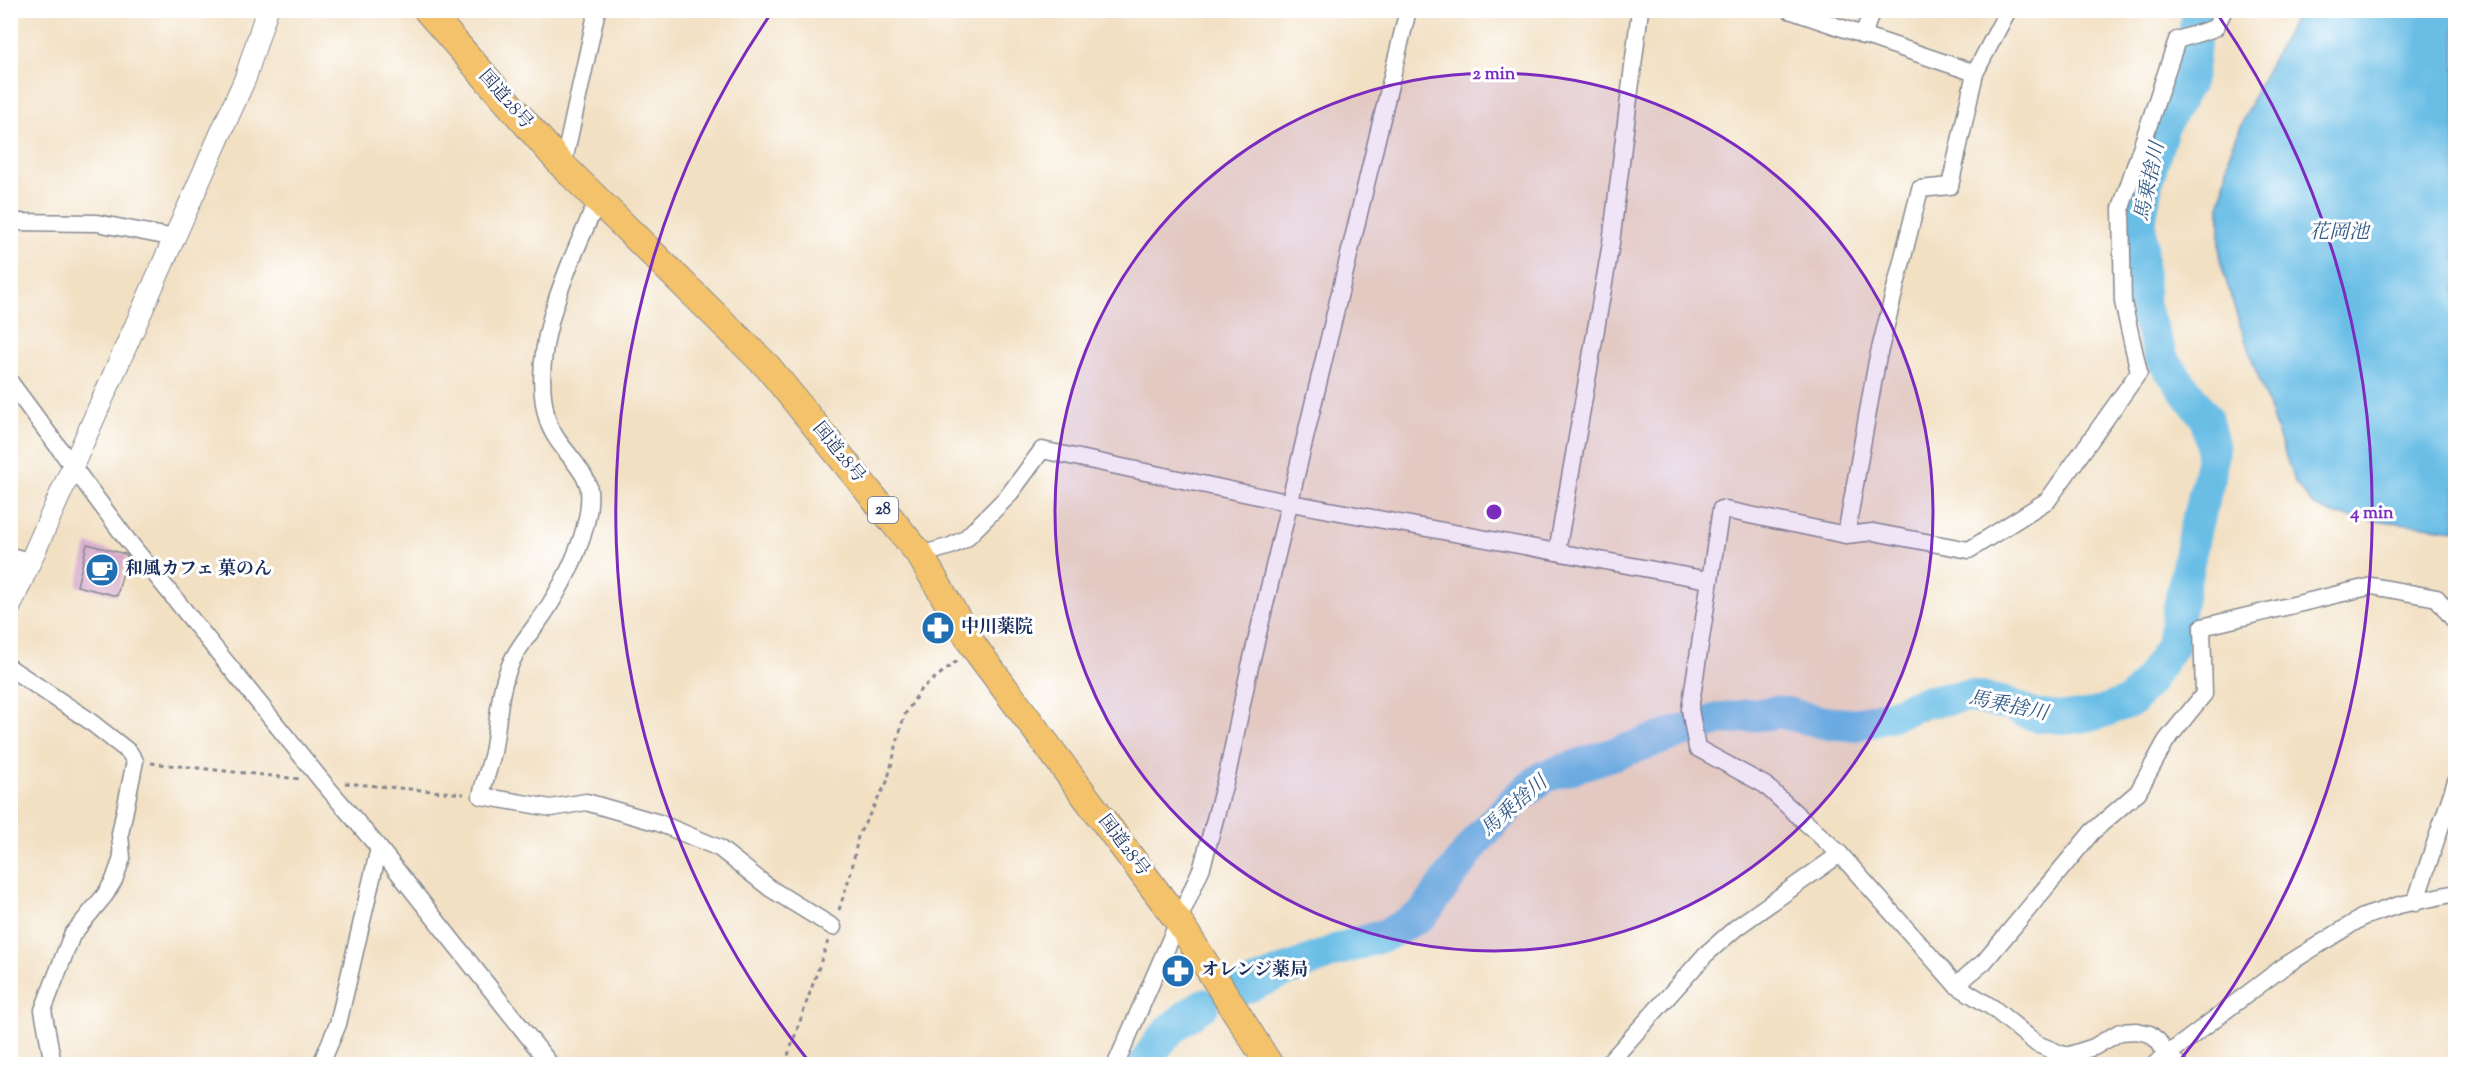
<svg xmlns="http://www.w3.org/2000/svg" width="2466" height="1075" font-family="'Sorts Mill Goudy','Noto Serif JP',serif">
<rect width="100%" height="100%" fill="#fff"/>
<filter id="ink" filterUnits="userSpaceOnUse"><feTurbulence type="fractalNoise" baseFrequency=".0167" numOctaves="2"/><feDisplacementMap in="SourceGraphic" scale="12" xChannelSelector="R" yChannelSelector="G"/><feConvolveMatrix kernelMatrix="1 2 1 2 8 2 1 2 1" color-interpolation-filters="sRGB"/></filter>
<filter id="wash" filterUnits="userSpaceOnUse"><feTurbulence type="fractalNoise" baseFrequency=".008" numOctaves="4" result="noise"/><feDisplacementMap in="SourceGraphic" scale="24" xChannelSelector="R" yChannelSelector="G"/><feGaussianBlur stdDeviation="1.35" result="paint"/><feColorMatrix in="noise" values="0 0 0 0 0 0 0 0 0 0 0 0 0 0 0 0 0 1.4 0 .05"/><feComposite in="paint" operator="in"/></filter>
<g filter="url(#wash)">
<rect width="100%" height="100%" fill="#f2e0c3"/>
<path fill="#6abee6" stroke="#4276a2" stroke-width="1.5" d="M2299 10 2455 11V530L2336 515 2314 506 2295 483 2234 307 2220 260V206L2230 153 2257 88Z"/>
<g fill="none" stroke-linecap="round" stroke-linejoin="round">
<g stroke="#6abee6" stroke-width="33">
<path d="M1239 990 1337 950 1388 934 1423 914 1477 840 1515 800 1543 777 1720 719 1780 712 1822 722 1853 725 1891 715 1924 702 1968 696 2008 704 2034 715 2069 718 2096 714 2131 701 2147 683 2172 645 2195 529 2210 474 2213 447 2206 418 2162 359 2143 306 2140 221 2147 180 2163 126 2189 81 2193 59 2197 10"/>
<path d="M1145 1064C1161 1035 1176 1023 1203 1005"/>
</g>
</g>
<g id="blocks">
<path fill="#d7abcc" d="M87 544 125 554 127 556 117 596 77 586Z"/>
</g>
</g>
<g filter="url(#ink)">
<use href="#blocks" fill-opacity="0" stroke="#868890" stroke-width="1.5"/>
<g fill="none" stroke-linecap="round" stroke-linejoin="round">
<g stroke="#868890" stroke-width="19">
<g id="minor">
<path d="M1789 10 1975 73"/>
<path d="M1863 36 1872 10"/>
<path d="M563 166 597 10"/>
<path d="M598 199C570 264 526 349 548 421 555 444 579 462 587 482 591 490 589 510 587 518 581 548 565 580 549 606 538 625 520 642 511 663 498 691 499 721 493 752 490 766 484 781 481 796L551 808 586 802 659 823 719 848 771 889 833 927"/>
<path d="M10 222 97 223 175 238"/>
<path d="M10 382 125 537 321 780 379 848 550 1064"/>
<path d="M1846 535 1877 361 1920 189 1950 186 1975 73 2008 10"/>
<path d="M1557 552 1611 243 1640 10"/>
<path d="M920 555 951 546 965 539 1008 496 1042 450 1291 503 1708 580"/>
<path d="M10 556 30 561"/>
<path d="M10 668 87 719 129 752 135 761 120 834 122 858 114 880 105 895 72 935 43 1010 53 1064"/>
<path d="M2415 903 2456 781"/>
<path d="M1956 985 1984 962 2092 832 2138 792 2166 741 2204 694 2202 627 2372 586 2437 598 2456 623"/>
<path d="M321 1064 338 1024 379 848"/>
<path d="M1116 1064 1202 867 1228 771 1248 675 1408 10"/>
<path d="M1608 1064 1706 954 1737 927 1840 854"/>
<path d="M2155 1064 2283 967 2363 917 2399 905 2456 893"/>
<path d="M2178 1064 2167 1055 2158 1041 2150 1034 2137 1031 2120 1032 2094 1047 2066 1056 2037 1044 1993 1008 1956 985 1840 854 1765 785 1697 748 1690 709 1721 509 1846 535 1873 532 1969 550 2048 500 2139 372 2123 302 2121 208 2177 40 2215 28 2224 10"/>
</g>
</g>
<g stroke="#868890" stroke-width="23">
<path id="tertiary" d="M10 607 245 79 267 10"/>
</g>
<g stroke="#868890" stroke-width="29">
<path id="trunk" d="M427 10 563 166 768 367 920 555 974 647 1179 922 1269 1064"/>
</g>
<g stroke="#868890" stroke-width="3" stroke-dasharray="4.5 4.5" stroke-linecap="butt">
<path d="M151 763 300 779"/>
<path d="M345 783 464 794"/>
<path d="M839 910 852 869 858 836 887 782 904 716 921 689 958 660"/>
<path d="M785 1064 828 941"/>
</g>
<use href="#minor" stroke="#fff" stroke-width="16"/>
<use href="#tertiary" stroke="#fff" stroke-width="21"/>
<use href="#trunk" stroke="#f3c26a" stroke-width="27"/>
</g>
</g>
<circle cx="1494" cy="512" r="439" fill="#7b2cbf" fill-opacity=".12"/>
<g fill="none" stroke="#7b2cbf" stroke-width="3">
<circle cx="1494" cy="512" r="439"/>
<path d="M807 1059A878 878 0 0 1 770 15M2218 15A878 878 0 0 1 2181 1059"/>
</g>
<defs>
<g id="cafe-disc" transform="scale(1.725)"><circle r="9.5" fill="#1f6fb2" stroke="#fff"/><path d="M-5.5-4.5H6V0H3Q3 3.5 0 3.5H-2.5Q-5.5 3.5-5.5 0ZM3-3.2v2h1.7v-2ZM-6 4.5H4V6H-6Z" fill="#fff"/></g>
<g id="pharmacy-disc" transform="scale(1.725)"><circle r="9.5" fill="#1f6fb2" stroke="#fff"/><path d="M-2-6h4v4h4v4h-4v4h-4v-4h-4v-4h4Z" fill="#fff"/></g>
</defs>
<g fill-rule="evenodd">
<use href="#cafe-disc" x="102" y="570"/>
<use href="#pharmacy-disc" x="938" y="628"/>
<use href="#pharmacy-disc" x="1178" y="971"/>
</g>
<g text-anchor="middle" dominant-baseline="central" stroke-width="6" stroke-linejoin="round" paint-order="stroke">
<rect fill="#fff" stroke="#5f6d8e" stroke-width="1.5" x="868" y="497" width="30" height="26" rx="4.5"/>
<g font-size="16" font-weight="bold" fill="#1b2f5e">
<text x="883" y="510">28</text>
</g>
<g font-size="18" fill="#1b2f5e" stroke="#fff">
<text transform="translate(505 100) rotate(49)">国道28号</text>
<text transform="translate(838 453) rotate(51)">国道28号</text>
<text transform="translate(1123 846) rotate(53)">国道28号</text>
</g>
<g font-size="18" font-weight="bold" fill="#1b2f5e" stroke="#fff" text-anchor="start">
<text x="125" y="570">和風カフェ 菓のん</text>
<text x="961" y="628">中川薬院</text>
<text x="1201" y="971">オレンジ薬局</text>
</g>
<g font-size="20" font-style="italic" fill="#335a87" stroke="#fff">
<text transform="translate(2151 182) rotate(-78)">馬乗捨川</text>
<text x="2339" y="233">花岡池</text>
<text transform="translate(2008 707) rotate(12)">馬乗捨川</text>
<text transform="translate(1515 807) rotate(-41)">馬乗捨川</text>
</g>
</g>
<circle cx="1494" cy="512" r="9" fill="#7b2cbf" stroke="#fff" stroke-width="3"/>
<g font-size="18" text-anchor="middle" font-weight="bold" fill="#7b2cbf" stroke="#fff" stroke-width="6" stroke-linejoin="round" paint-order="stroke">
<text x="1494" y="79">2 min</text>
<text x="2372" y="518">4 min</text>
</g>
<rect width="2466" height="1075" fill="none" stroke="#fff" stroke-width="36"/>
</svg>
